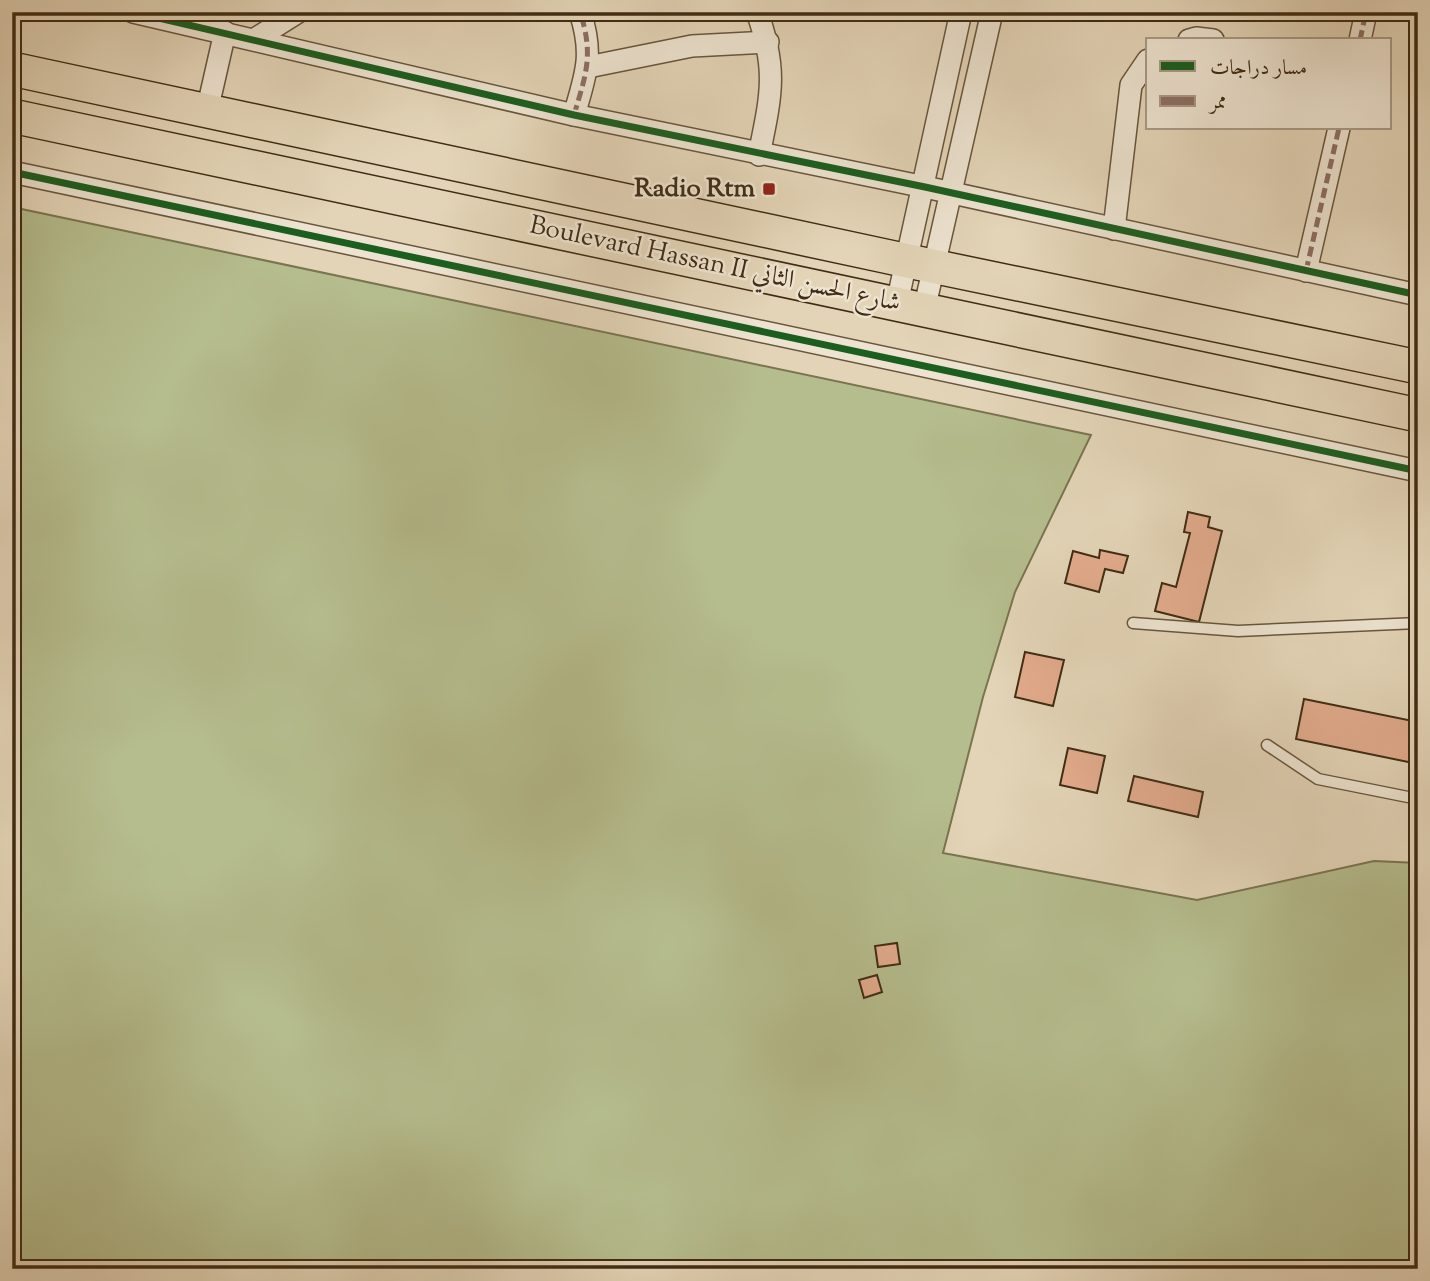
<svg xmlns="http://www.w3.org/2000/svg" width="1430" height="1281" font-family="'Sorts Mill Goudy',Amiri,serif">
<rect width="100%" height="100%" fill="#e3d4b7"/>
<filter id="stains"><feTurbulence type="fractalNoise" baseFrequency=".00286" numOctaves="4"/><feColorMatrix values="0 0 0 0 .2 0 0 0 0 .09 0 0 0 0 .02 0 0 0 .5 -.17"/></filter>
<radialGradient id="worn" r=".72"><stop offset=".6" stop-color="#630" stop-opacity="0"/><stop offset="1" stop-color="#630" stop-opacity=".3"/></radialGradient>
<path fill="#b5bc8d" stroke="#7a7450" stroke-width="2" d="M12 207 1091 435 1015 592 983 697 943 853 1197 900 1374 861 1418 863V1269H12Z"/>
<g fill="#e2ab8d" stroke="#402c14" stroke-width="2">
<path d="M1188 512 1210 517 1208 527 1222 531 1199 622 1155 611 1162 583 1176 587 1190 533 1184 532Z"/>
<path d="M1100 550 1128 556 1123 573 1105 569 1099 592 1065 583 1073 551 1099 558Z"/>
<path d="M1025 652 1064 660 1053 706 1015 697Z"/>
<path d="M1304 699 1418 722V764L1296 739Z"/>
<path d="M1068 748 1105 756 1097 793 1060 785Z"/>
<path d="M1134 776 1203 792 1198 817 1128 801Z"/>
<path d="M897 943 900 964 878 967 875 946Z"/>
<path d="M877 975 882 992 864 998 859 980Z"/>
</g>
<g fill="none" stroke-linecap="round" stroke-linejoin="round">
<g stroke="#69563d" stroke-width="13">
<g id="service">
<path d="M1133 623 1238 631 1418 623"/>
<path d="M1267 745 1318 779 1418 799"/>
</g>
</g>
<g stroke="#69563d" stroke-width="24">
<g id="minor">
<path d="M133 12 574 115 925 187 1418 295"/>
<path d="M757 12C778 70 771 96 759 155"/>
<path d="M255 39 298 12"/>
<path d="M1189 40 1196 38 1213 40"/>
<path d="M1360 40 1366 12"/>
<path d="M588 67 692 46 768 42"/>
<path d="M207 111 225 32"/>
<path d="M574 115C586 74 594 55 580 12"/>
<path d="M12 172 1418 471"/>
<path d="M1114 229 1131 85 1148 60"/>
<path d="M1306 271 1339 128"/>
<path d="M897 303 961 12"/>
<path d="M924 310 992 12"/>
</g>
</g>
<g stroke="#402c14" stroke-width="36">
<g id="primary">
<path d="M12 69 908 261 1418 367"/>
<path d="M12 116 1418 415"/>
</g>
</g>
<use href="#service" stroke="#ede3d0" stroke-width="10"/>
<use href="#minor" stroke="#ede3d0" stroke-width="21"/>
<use href="#primary" stroke="#e3d4b7" stroke-width="33"/>
<g stroke="#8d6e63" stroke-width="5" stroke-dasharray="10 5" stroke-linecap="butt">
<path d="M1360 40 1366 12"/>
<path d="M574 115C586 74 594 55 580 12"/>
<path d="M1306 271 1339 128"/>
</g>
<g stroke="#ede3d0" stroke-width="11">
<g id="cycleway">
<path d="M133 12 574 115 925 187 1418 295"/>
<path d="M12 172 1418 471"/>
</g>
</g>
<use href="#cycleway" stroke="#1b5e20" stroke-width="7"/>
</g>
<rect fill="#8f2418" stroke="#ede3d0" stroke-width="2.5" x="762" y="182" width="14" height="14" rx="3.5"/>
<g text-anchor="middle" dominant-baseline="central" stroke-width="5" stroke-linejoin="round" paint-order="stroke">
<g font-size="26" font-weight="bold" fill="#402c14" stroke="#ede3d0" text-anchor="end">
<text x="755" y="189">Radio Rtm</text>
</g>
<g font-size="26" fill="#402c14" stroke="#ede3d0">
<text transform="translate(715 265) rotate(12)">Boulevard Hassan II شارع الحسن الثاني</text>
</g>
</g>
<rect width="1430" height="1281" fill="none" stroke="#e3d4b7" stroke-width="42"/>
<rect x="14" y="14" width="1402" height="1253" fill="none" stroke="#402c14" stroke-width="3.5"/>
<rect x="21" y="21" width="1388" height="1239" fill="none" stroke="#402c14" stroke-width="2"/>
<rect x="1146" y="38" width="245" height="91" fill="#ede3d0" stroke="#a89a85" stroke-width="2"/>
<rect x="1160" y="61" width="35" height="10" fill="#1b5e20" stroke="#a89a85" stroke-width="2"/>
<text x="1210" y="74" font-size="21" fill="#402c14">مسار دراجات</text>
<rect x="1160" y="96" width="35" height="10" fill="#8d6e63" stroke="#a89a85" stroke-width="2"/>
<text x="1210" y="108" font-size="21" fill="#402c14">ممر</text>
<rect width="100%" height="100%" filter="url(#stains)"/>
<rect width="100%" height="100%" fill="url(#worn)"/>
</svg>
